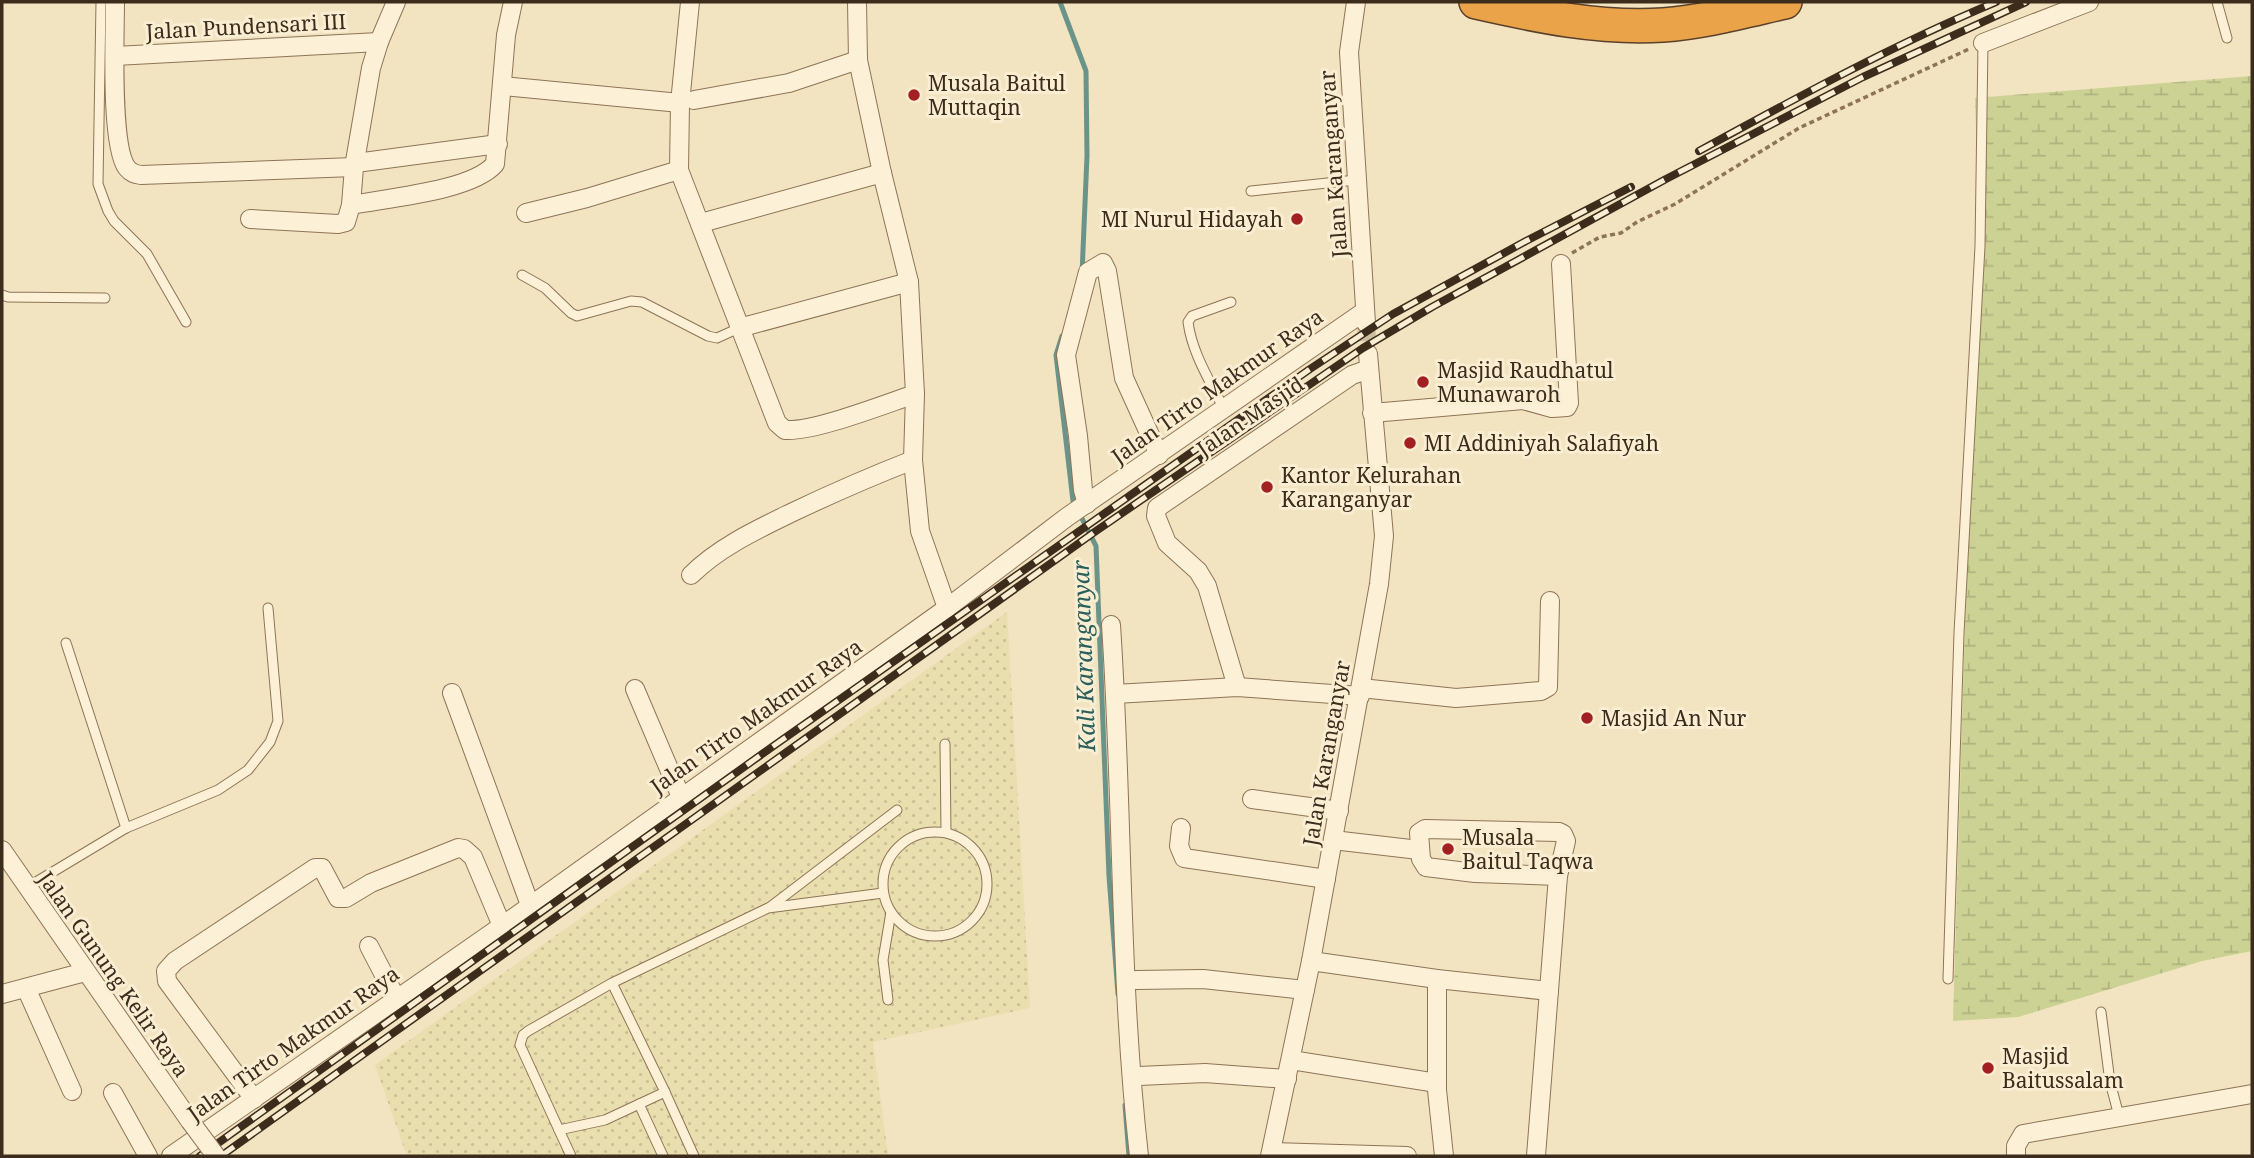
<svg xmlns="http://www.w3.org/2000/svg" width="2254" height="1158" font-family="'Noto Serif',serif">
<defs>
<pattern id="farmland-dots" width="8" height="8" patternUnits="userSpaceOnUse" patternTransform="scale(1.75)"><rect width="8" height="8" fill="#e9dfae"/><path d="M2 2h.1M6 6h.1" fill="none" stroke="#c9c095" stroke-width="1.8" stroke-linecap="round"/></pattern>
<pattern id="wetland-marsh" width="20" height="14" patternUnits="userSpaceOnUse" patternTransform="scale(1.75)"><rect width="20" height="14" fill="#cbd294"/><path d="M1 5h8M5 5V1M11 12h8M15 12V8" fill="none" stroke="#afb47f"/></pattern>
</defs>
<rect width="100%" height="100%" fill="#f2e3c1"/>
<path fill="url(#farmland-dots)" d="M1007 612 1030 1008 873 1042 888 1156H407L375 1065Z"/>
<path fill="url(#wetland-marsh)" d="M2252 76V951L2202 961 2018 1017 1953 1021 1978 189 1975 98Z"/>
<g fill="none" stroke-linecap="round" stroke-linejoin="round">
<g stroke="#6a9489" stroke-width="5">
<path d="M1060 2 1086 71 1087 156 1082 274"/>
<path d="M1062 336 1056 355 1073 501 1096 546 1109 876 1118 994"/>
<path d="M1125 1105 1129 1156"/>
</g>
<path stroke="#cebea0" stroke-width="18" stroke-dasharray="18 9" stroke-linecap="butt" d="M1366 323 1368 354"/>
<g stroke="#8e7457" stroke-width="11">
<g id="lane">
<path d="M101 2 98 184 108 211 114 221 147 254 186 322"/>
<path d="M2217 2 2227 38"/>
<path d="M1251 191 1356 180"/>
<path d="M522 275 545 288 571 313 577 316 631 301 642 302 708 336 717 338 739 328"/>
<path d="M2 295 8 297 105 298"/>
<path d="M1224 409C1210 381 1192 353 1188 322L1192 316 1231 302"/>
<path d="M66 643 126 828"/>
<path d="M945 744 946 832"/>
<circle cx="935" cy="884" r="52"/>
<path d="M26 888 126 828 218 790 248 770 270 742 278 721 268 608"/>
<path d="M770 907 897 810"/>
<path d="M1948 979 1959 633 1980 246 1983 43"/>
<path d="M612 983 665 1092 605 1120 559 1130 520 1045 523 1035 528 1031 612 983 768 908 883 893"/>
<path d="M888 1000 883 960 891 912"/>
<path d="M2101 1012 2110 1082 2119 1116"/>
<path d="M665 1092 694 1156"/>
<path d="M639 1104 663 1156"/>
<path d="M559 1130 571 1156"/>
</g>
</g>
<g stroke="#8e7457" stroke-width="20">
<g id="street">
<path d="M115 2C115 34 110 146 127 168 131 173 135 174 141 175L354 167"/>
<path d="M690 2 680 103 679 170 777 423 785 430C814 432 885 404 915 394"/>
<path d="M857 2 858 60 882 173 909 282 915 394 913 460 920 531 947 608"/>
<path d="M1356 2 1349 52 1366 323"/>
<path d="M1983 43 2089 2"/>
<path d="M115 56 379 42"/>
<path d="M502 86 680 103"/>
<path d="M694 100 789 83 858 60"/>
<path d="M356 163 498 144"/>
<path d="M351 205C387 198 472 191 495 164L506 35 513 2"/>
<path d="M526 213 587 198 679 170"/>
<path d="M250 219 338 224 346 222 351 205 354 167 371 68 379 42 396 2"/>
<path d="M701 223 882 173"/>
<path d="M739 328 909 282"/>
<path d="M1372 413 1523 400 1552 408 1567 407 1569 403 1561 264"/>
<path d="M1087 504 1083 490 1078 436 1066 355 1088 272 1103 263 1107 271 1124 378 1159 455"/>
<path d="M691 575C719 547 758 529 793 512 833 493 872 476 913 460"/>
<path d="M1111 625C1123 802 1119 979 1139 1156"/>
<path d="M1237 687 1207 586 1198 571 1167 543 1156 516 1157 508 1352 375 1369 369"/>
<path d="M1361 688 1456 698 1541 691 1548 687 1550 601"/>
<path d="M635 689 681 797"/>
<path d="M452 693 530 905"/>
<path d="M1115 694 1237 687 1360 696"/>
<path d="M1252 799 1339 811"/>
<path d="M1181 828 1179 846 1184 858 1326 879"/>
<path d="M1333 840 1419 850"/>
<path d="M2 850 190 1121"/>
<path d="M369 946 396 998"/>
<path d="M1311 961 1437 979 1549 991"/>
<path d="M1437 979V1090L1444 1156"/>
<path d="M1136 980 1203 979 1305 990"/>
<path d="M26 988 72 1091"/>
<path d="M2 994 85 972"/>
<path d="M1291 1060 1437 1083"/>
<path d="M1139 1076 1205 1073 1287 1079"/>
<path d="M113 1093 148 1156"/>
<path d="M254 1099 167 981 166 971 175 961 315 868H322L338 898H346L371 883 458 848 464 849 473 857 502 926"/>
<path d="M1272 1152 1407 1156"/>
<path d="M171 1156 502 926 947 608 1067 517 1365 311"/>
<path d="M1270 1156 1311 961 1379 584 1384 536 1368 354"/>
<path d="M1536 1156 1558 876 1566 841 1563 834 1559 832 1425 829 1419 833 1421 859 1426 867 1475 873 1558 876"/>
<path d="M2016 1156V1146L2023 1134 2252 1094"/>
</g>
</g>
<g stroke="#5b412b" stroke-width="36">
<path id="highway" d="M1476 2C1538 16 1599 29 1663 25 1704 22 1745 11 1785 2"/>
</g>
<path stroke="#8e7457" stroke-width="3.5" stroke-dasharray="5 3.5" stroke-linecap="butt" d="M1572 253 1600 237 1621 233 1637 222 1675 204 1799 128 1969 49"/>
<use href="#lane" stroke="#fcf0d6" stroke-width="9"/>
<use href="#street" stroke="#fcf0d6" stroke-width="18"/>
<use href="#highway" stroke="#eaa349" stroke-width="33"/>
<g stroke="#3c2c1c" stroke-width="8">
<g id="rail">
<path d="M1699 151C1796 98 1893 45 1996 2"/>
<path d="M200 1156 772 747 1310 369 1393 314 1526 241 1631 187"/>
<path d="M221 1156 1096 531 1363 348 1432 307 1666 179 1863 77 2026 2"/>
</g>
</g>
<use href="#rail" stroke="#f9edd2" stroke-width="5" stroke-dasharray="16" stroke-linecap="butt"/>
<g stroke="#8e7457" stroke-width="20" stroke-linecap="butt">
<path id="street-bridge" d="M190 1121 216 1156"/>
</g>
<use href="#street-bridge" stroke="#fcf0d6" stroke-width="18"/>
</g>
<g fill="#a32022" stroke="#f9edd2" stroke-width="2.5">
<circle cx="914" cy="95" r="7"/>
<circle cx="1297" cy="219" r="7"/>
<circle cx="1423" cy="382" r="7"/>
<circle cx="1410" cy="443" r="7"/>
<circle cx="1267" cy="487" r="7"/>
<circle cx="1587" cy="718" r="7"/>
<circle cx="1448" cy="849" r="7"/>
<circle cx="1988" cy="1068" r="7"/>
</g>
<g text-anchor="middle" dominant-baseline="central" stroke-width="6" stroke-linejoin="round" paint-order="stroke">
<g font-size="21" fill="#3c2c1c" stroke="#f9edd2">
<text transform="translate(246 26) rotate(-3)">Jalan Pundensari III</text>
<text transform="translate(1333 164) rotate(-94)">Jalan Karanganyar</text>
<text transform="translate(1217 386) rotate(-35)">Jalan Tirto Makmur Raya</text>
<text transform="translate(1250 416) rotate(-34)">Jalan Masjid</text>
<text transform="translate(756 716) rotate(-35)">Jalan Tirto Makmur Raya</text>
<text transform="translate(1326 753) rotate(-80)">Jalan Karanganyar</text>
<text transform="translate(114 974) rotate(55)">Jalan Gunung Kelir Raya</text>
<text transform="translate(293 1043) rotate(-35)">Jalan Tirto Makmur Raya</text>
</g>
<g font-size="21" fill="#3c2c1c" stroke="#f9edd2" text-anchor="start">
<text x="928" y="83">Musala Baitul<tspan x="928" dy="24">Muttaqin</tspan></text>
<text x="1283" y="219" text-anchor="end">MI Nurul Hidayah</text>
<text x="1437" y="370">Masjid Raudhatul<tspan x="1437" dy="24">Munawaroh</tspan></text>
<text x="1424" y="443">MI Addiniyah Salafiyah</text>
<text x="1281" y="475">Kantor Kelurahan<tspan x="1281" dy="24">Karanganyar</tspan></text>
<text x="1601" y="718">Masjid An Nur</text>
<text x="1462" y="837">Musala<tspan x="1462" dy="24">Baitul Taqwa</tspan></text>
<text x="2002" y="1056">Masjid<tspan x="2002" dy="24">Baitussalam</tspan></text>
</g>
<g font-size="23" font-style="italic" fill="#2a5e5a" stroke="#f9edd2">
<text transform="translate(1083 656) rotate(-92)">Kali Karanganyar</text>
</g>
</g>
<rect width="2254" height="1158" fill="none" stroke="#3c2c1c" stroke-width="7"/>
</svg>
